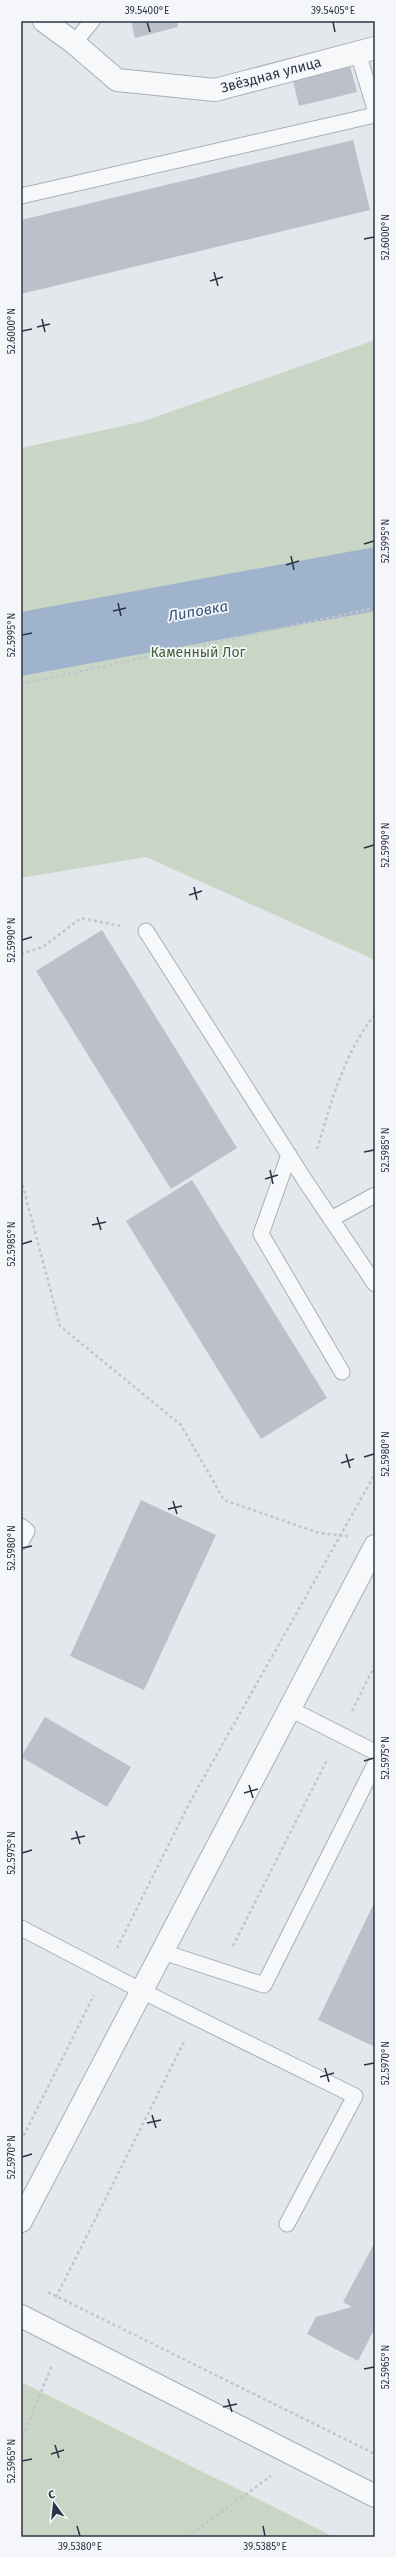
<svg xmlns="http://www.w3.org/2000/svg" width="396" height="2558" font-family="'Fira Sans',sans-serif">
<rect width="100%" height="100%" fill="#e4e7ec"/>
<g fill="#c9d6c5">
<path d="M375 340V960L146 857 21 878V448L141 422Z"/>
<path d="M21 2382 306 2523 334 2537H21Z"/>
</g>
<g fill="none" stroke-linecap="round" stroke-linejoin="round">
<path stroke="#9fb4cc" stroke-width="63" d="M21 644 375 579"/>
</g>
<g fill="#bbc0ca">
<path d="M131 21H177L178 27 135 38Z"/>
<path d="M349 62 357 92 299 106 292 76Z"/>
<path d="M353 140 370 210 21 294V220Z"/>
<path d="M102 930 237 1148 171 1189 36 971Z"/>
<path d="M192 1180 327 1398 261 1439 126 1221Z"/>
<path d="M141 1500 216 1535 144 1690 70 1656Z"/>
<path d="M45 1717 131 1767 107 1807 21 1757Z"/>
<path d="M375 1901V2047L318 2020Z"/>
<path d="M375 2242V2328L358 2361 307 2334 316 2317 352 2307 343 2302Z"/>
</g>
<g fill="none" stroke-linecap="round" stroke-linejoin="round">
<g stroke="#a9aeb7" stroke-width="17">
<g id="service">
<path d="M74 43 92 21"/>
<path d="M358 53 375 109"/>
<path d="M21 196 375 115"/>
<path d="M146 931 306 1182 375 1284"/>
<path d="M289 1155 261 1234 342 1372"/>
<path d="M331 1219 375 1195"/>
<path d="M21 1526 27 1531 21 1542"/>
<path d="M290 1709 375 1752"/>
<path d="M21 1928 142 1991 355 2096 287 2224"/>
<path d="M163 1952 264 1985 375 1764"/>
</g>
</g>
<g stroke="#a9aeb7" stroke-width="24">
<g id="minor">
<path d="M44 21 74 43 117 80 215 90 375 48"/>
<path d="M21 2221 375 1546"/>
<path d="M21 2316 375 2496"/>
</g>
</g>
<g stroke="#c2c5cb" stroke-width="2.5" stroke-dasharray="3 3" stroke-linecap="butt">
<path d="M21 684 375 608"/>
<path d="M21 954 43 947 81 918 121 926"/>
<path d="M317 1149C331 1103 344 1053 375 1014"/>
<path d="M21 1179 60 1326 181 1425 224 1500 319 1533 348 1536"/>
<path d="M352 1711 375 1665"/>
<path d="M233 1946 328 1758"/>
<path d="M117 1948 190 1802 375 1474"/>
<path d="M21 2141 94 1995"/>
<path d="M48 2292 375 2454"/>
<path d="M56 2297 184 2042"/>
<path d="M21 2442 52 2365"/>
<path d="M187 2537 271 2476"/>
</g>
<use href="#service" stroke="#f7f8fa" stroke-width="15"/>
<use href="#minor" stroke="#f7f8fa" stroke-width="22"/>
</g>
<path fill="none" stroke="#2b3445" stroke-width="1.5" d="M147 22 150 32M333 22 335 32M364 239 374 237M214 272 218 286M210 281 223 277M42 319 45 332M37 327 50 324M22 331 32 329M364 544 374 541M291 556 294 570M286 565 299 561M118 603 121 616M113 611 126 608M22 635 32 633M364 848 374 845M194 887 197 900M189 895 202 891M22 940 32 937M364 1152 374 1150M270 1170 273 1184M265 1179 278 1175M97 1217 101 1230M92 1225 106 1222M22 1244 32 1241M346 1454 350 1468M364 1457 374 1454M341 1463 354 1459M173 1501 177 1514M168 1509 182 1506M22 1548 32 1546M364 1761 374 1758M249 1785 253 1798M244 1793 258 1789M76 1831 80 1844M71 1839 85 1836M22 1853 32 1850M364 2065 374 2063M325 2068 329 2082M320 2077 334 2073M152 2115 156 2128M147 2123 161 2120M22 2157 32 2154M364 2369 374 2367M228 2399 232 2412M223 2407 237 2404M55 2445 59 2458M51 2454 64 2450M22 2461 32 2459M77 2526 80 2536M263 2526 265 2536"/>
<g text-anchor="middle" dominant-baseline="central" stroke-width="3.5" stroke-linejoin="round" paint-order="stroke">
<g font-size="14" fill="#2b3445" stroke="#f4f6f9">
<text transform="translate(271 75) rotate(-15)">Звёздная улица</text>
</g>
<g font-size="14" fill="#3f6138" stroke="#f4f6f9">
<text x="198" y="652">Каменный Лог</text>
</g>
<g font-size="15" font-style="italic" fill="#34527a" stroke="#f4f6f9">
<text transform="translate(198 611) rotate(-10)">Липовка</text>
</g>
</g>
<rect width="396" height="2558" fill="none" stroke="#f4f6f9" stroke-width="44"/>
<g transform="translate(54 2504) rotate(345)" stroke="#f4f6f9" stroke-width="3" paint-order="stroke">
<path d="M0-3L7 15L0 10L-7 15Z" fill="#2b3445"/>
<text y="-6" font-size="11" font-weight="bold" text-anchor="middle" fill="#2b3445">С</text>
</g>
<rect x="22" y="22" width="352" height="2514" fill="none" stroke="#2b3445" stroke-width="1.5"/>
<g font-size="10" text-anchor="middle" fill="#2b3445">
<text x="147" y="14">39.5400°E</text>
<text x="333" y="14">39.5405°E</text>
<text transform="translate(385 237) rotate(-90)" y="4">52.6000°N</text>
<text transform="translate(11 331) rotate(-90)" y="4">52.6000°N</text>
<text transform="translate(385 541) rotate(-90)" y="4">52.5995°N</text>
<text transform="translate(11 635) rotate(-90)" y="4">52.5995°N</text>
<text transform="translate(385 845) rotate(-90)" y="4">52.5990°N</text>
<text transform="translate(11 940) rotate(-90)" y="4">52.5990°N</text>
<text transform="translate(385 1150) rotate(-90)" y="4">52.5985°N</text>
<text transform="translate(11 1244) rotate(-90)" y="4">52.5985°N</text>
<text transform="translate(385 1454) rotate(-90)" y="4">52.5980°N</text>
<text transform="translate(11 1548) rotate(-90)" y="4">52.5980°N</text>
<text transform="translate(385 1758) rotate(-90)" y="4">52.5975°N</text>
<text transform="translate(11 1853) rotate(-90)" y="4">52.5975°N</text>
<text transform="translate(385 2063) rotate(-90)" y="4">52.5970°N</text>
<text transform="translate(11 2157) rotate(-90)" y="4">52.5970°N</text>
<text transform="translate(385 2367) rotate(-90)" y="4">52.5965°N</text>
<text transform="translate(11 2461) rotate(-90)" y="4">52.5965°N</text>
<text x="80" y="2550">39.5380°E</text>
<text x="265" y="2550">39.5385°E</text>
</g>
</svg>
